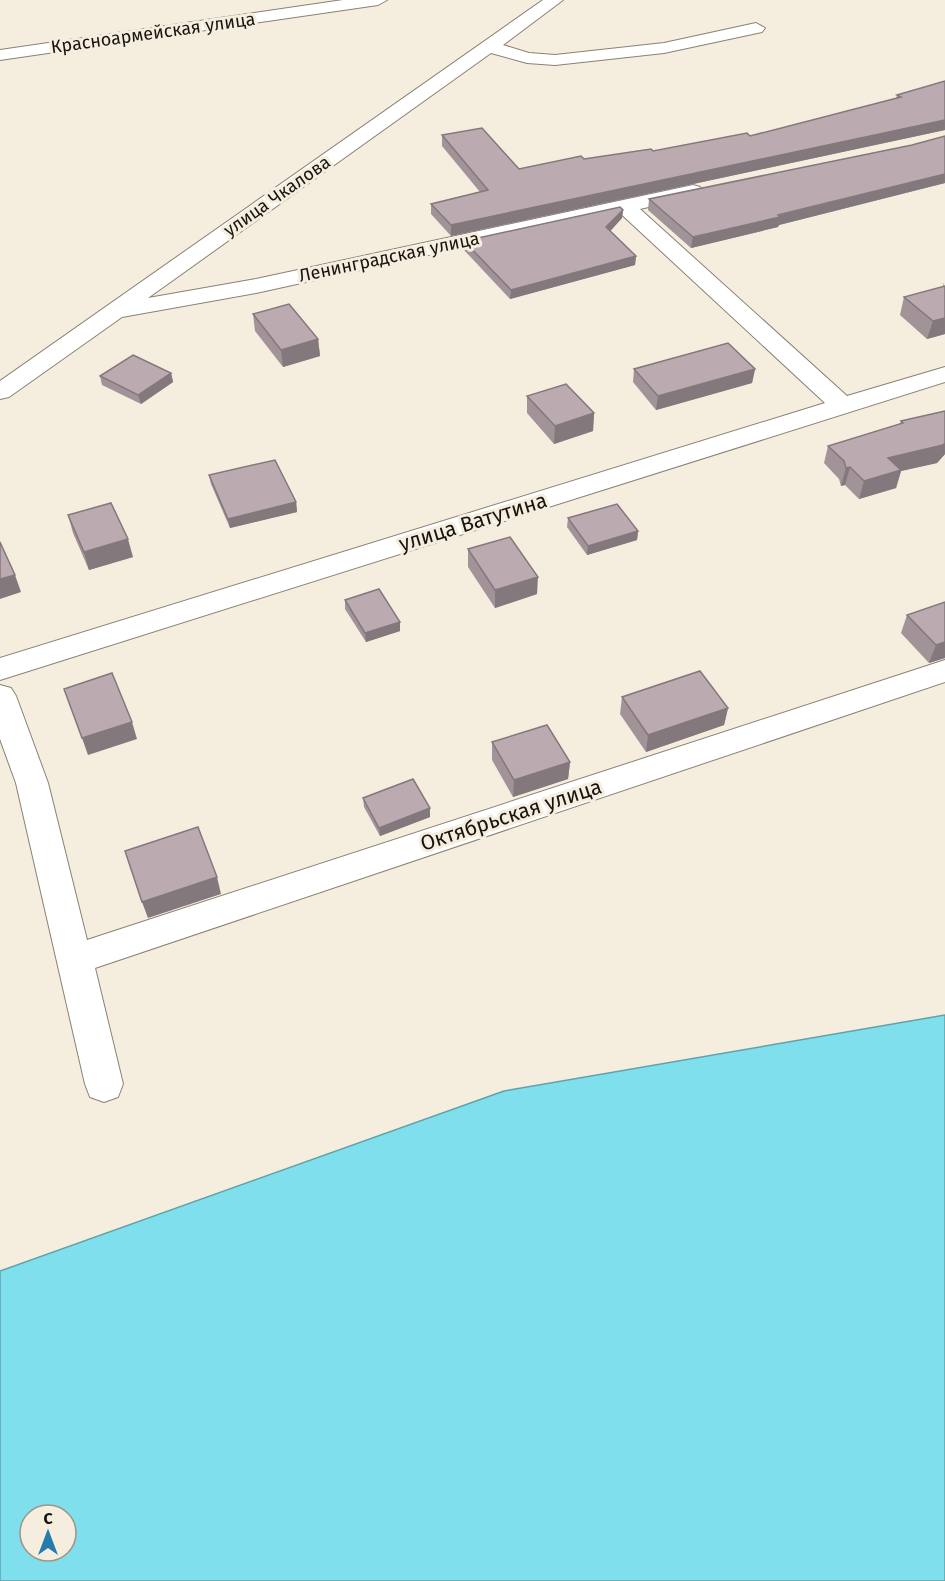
<svg xmlns="http://www.w3.org/2000/svg" width="945" height="1581" font-family="'Fira Sans',sans-serif">
<rect width="100%" height="100%" fill="#f5edde"/>
<path fill="#7fdfec" stroke="#60a2aa" stroke-width="1.5" fill-rule="evenodd" d="M945 1015V1581H0V1271L504 1091ZM30 1515H66V1551H30Z"/>
<g fill="none" stroke-linecap="round" stroke-linejoin="round">
<g stroke="#898275" stroke-width="2">
<g id="minor">
<path d="M543 0H563L503 45 529 53 555 55 664 43 756 23 765 28 762 32 664 53 555 65 527 63 491 53 148 298 256 279 693 185 700 187 703 191 700 195 640 209 847 396 945 367V382L0 680V658L825 403 620 213 256 293 122 317 9 397 0 399V381Z"/>
<path d="M945 660V682L95 968 123 1084 118 1097 104 1102 90 1097 85 1084 16 783 0 739V685L11 688 16 696 48 783 87 940Z"/>
</g>
</g>
<g stroke="#898275" stroke-width="2">
<path id="major" d="M343 0H387L378 5 0 60V50Z"/>
</g>
<use href="#minor" fill="#fff" fill-rule="evenodd"/>
<use href="#major" fill="#fff" fill-rule="evenodd"/>
</g>
<g fill="#a19398">
<path d="M945 81V130L451 236 431 214V204L480 192 442 146V135L519 169 584 159 653 151 750 136 896 99 897 95Z"/>
<path d="M945 136V183L779 225 778 227 691 248 648 210 649 199 912 145Z"/>
<path d="M623 210 622 218 610 231 636 256 635 265 510 299 464 250V241Z"/>
<path d="M944 282 945 334 927 339 900 315 904 297 943 287Z"/>
<path d="M253 314 318 339 320 356 283 367 255 331Z"/>
<path d="M634 369H755L752 383 656 410 633 382Z"/>
<path d="M171 373 173 382 141 404 102 385 100 376Z"/>
<path d="M527 396 594 413 593 431 554 444 527 413Z"/>
<path d="M945 411V454L937 463 901 471 896 488 859 499 845 485 841 486 839 479 824 463 828 446 900 424 901 421Z"/>
<path d="M209 475 296 502 297 512 230 528 211 484Z"/>
<path d="M68 515 133 557 89 570 73 533Z"/>
<path d="M568 518 638 531 637 540 587 555 567 527Z"/>
<path d="M468 549 537 594 495 608 468 567Z"/>
<path d="M345 600 400 622V631L366 642 345 609Z"/>
<path d="M945 602V658L929 663 901 633 907 615Z"/>
<path d="M622 697 728 708 724 725 646 752 620 714Z"/>
<path d="M492 742 570 762 568 779 513 797 492 760Z"/>
<path d="M363 798 430 817 380 836 364 807Z"/>
</g>
<g fill="#83787c">
<path d="M945 120V130L451 236V225Z"/>
<path d="M945 174V183L779 225 778 227 691 248 693 237Z"/>
<path d="M623 210 622 218 606 236V227Z"/>
<path d="M636 256 635 265 510 299 511 290Z"/>
<path d="M945 318V334L927 339 933 321Z"/>
<path d="M318 339 320 356 283 367 281 350Z"/>
<path d="M755 369 752 383 656 410 658 396Z"/>
<path d="M171 373 173 382 141 404 138 395Z"/>
<path d="M594 413 593 431 554 444 555 426Z"/>
<path d="M945 443V454L937 463 901 471 896 488 859 499 864 481 888 458Z"/>
<path d="M850 467 845 485 841 486 846 468Z"/>
<path d="M296 502 297 512 230 528 228 519Z"/>
<path d="M638 531 637 540 587 555 588 546Z"/>
<path d="M128 539 133 557 89 570 84 552Z"/>
<path d="M15 575 21 592 0 599V579Z"/>
<path d="M538 577 537 594 495 608V590Z"/>
<path d="M400 622V631L366 642 365 633Z"/>
<path d="M945 642V658L929 663 936 645Z"/>
<path d="M728 708 724 725 646 752 648 735Z"/>
<path d="M132 722 137 739 88 755 82 738Z"/>
<path d="M570 762 568 779 513 797 514 780Z"/>
<path d="M430 808V817L380 836 379 828Z"/>
<path d="M217 877 221 894 148 918 142 902Z"/>
</g>
<g fill="#bbabb1" stroke="#83787c" stroke-width="1.5">
<path d="M945 81V120L451 225 431 204 488 190 442 135 482 128 519 169 581 156 584 159 651 149 653 151 747 133 750 136 901 97 897 95Z"/>
<path d="M945 136V174L778 215 780 217 693 237 649 199 912 145Z"/>
<path d="M620 207 623 210 606 227 636 256 511 290 464 241Z"/>
<path d="M945 286V318L933 321 904 297Z"/>
<path d="M289 304 318 339 281 350 253 314Z"/>
<path d="M728 343 755 369 658 396 634 369Z"/>
<path d="M133 355 171 373 138 395 100 376Z"/>
<path d="M566 384 594 413 555 426 527 396Z"/>
<path d="M945 411V443L943 445 888 458 901 470 864 481 850 467 846 468 844 461 828 446 903 423 901 421Z"/>
<path d="M275 460 296 502 228 519 209 475Z"/>
<path d="M111 503 128 539 84 552 68 515Z"/>
<path d="M617 504 638 531 588 546 568 518Z"/>
<path d="M510 537 538 577 495 590 468 549Z"/>
<path d="M0 542 15 575 0 579Z"/>
<path d="M379 589 400 622 365 633 345 600Z"/>
<path d="M945 602V642L936 645 907 615Z"/>
<path d="M700 671 728 708 648 735 622 697Z"/>
<path d="M112 673 132 722 82 738 64 689Z"/>
<path d="M547 725 570 762 514 780 492 742Z"/>
<path d="M413 779 430 808 379 828 363 798Z"/>
<path d="M198 827 217 877 142 902 125 851Z"/>
</g>
<g text-anchor="middle" dominant-baseline="central" stroke-width="6" stroke-linejoin="round" paint-order="stroke">
<g font-size="18" fill="#17140f" stroke="#f5edde">
<text transform="translate(153 33) rotate(-8)">Красноармейская улица</text>
<text transform="translate(277 196) rotate(-35)">улица Чкалова</text>
<text transform="translate(389 257) rotate(-12)">Ленинградская улица</text>
</g>
<g font-size="21" fill="#17140f" stroke="#f5edde">
<text transform="translate(473 522) rotate(-17)">улица Ватутина</text>
<text transform="translate(511 815) rotate(-18)">Октябрьская улица</text>
</g>
</g>
<g transform="translate(48 1533)"><circle r="28" fill="#f5edde" stroke="#9c968b" stroke-width="1.5"/>
<path d="M0-4.5L10 22L0 15L-10 22Z" fill="#257bab"/>
<text y="-9" font-size="16" font-weight="bold" text-anchor="middle" fill="#17140f">С</text>
</g>
</svg>
